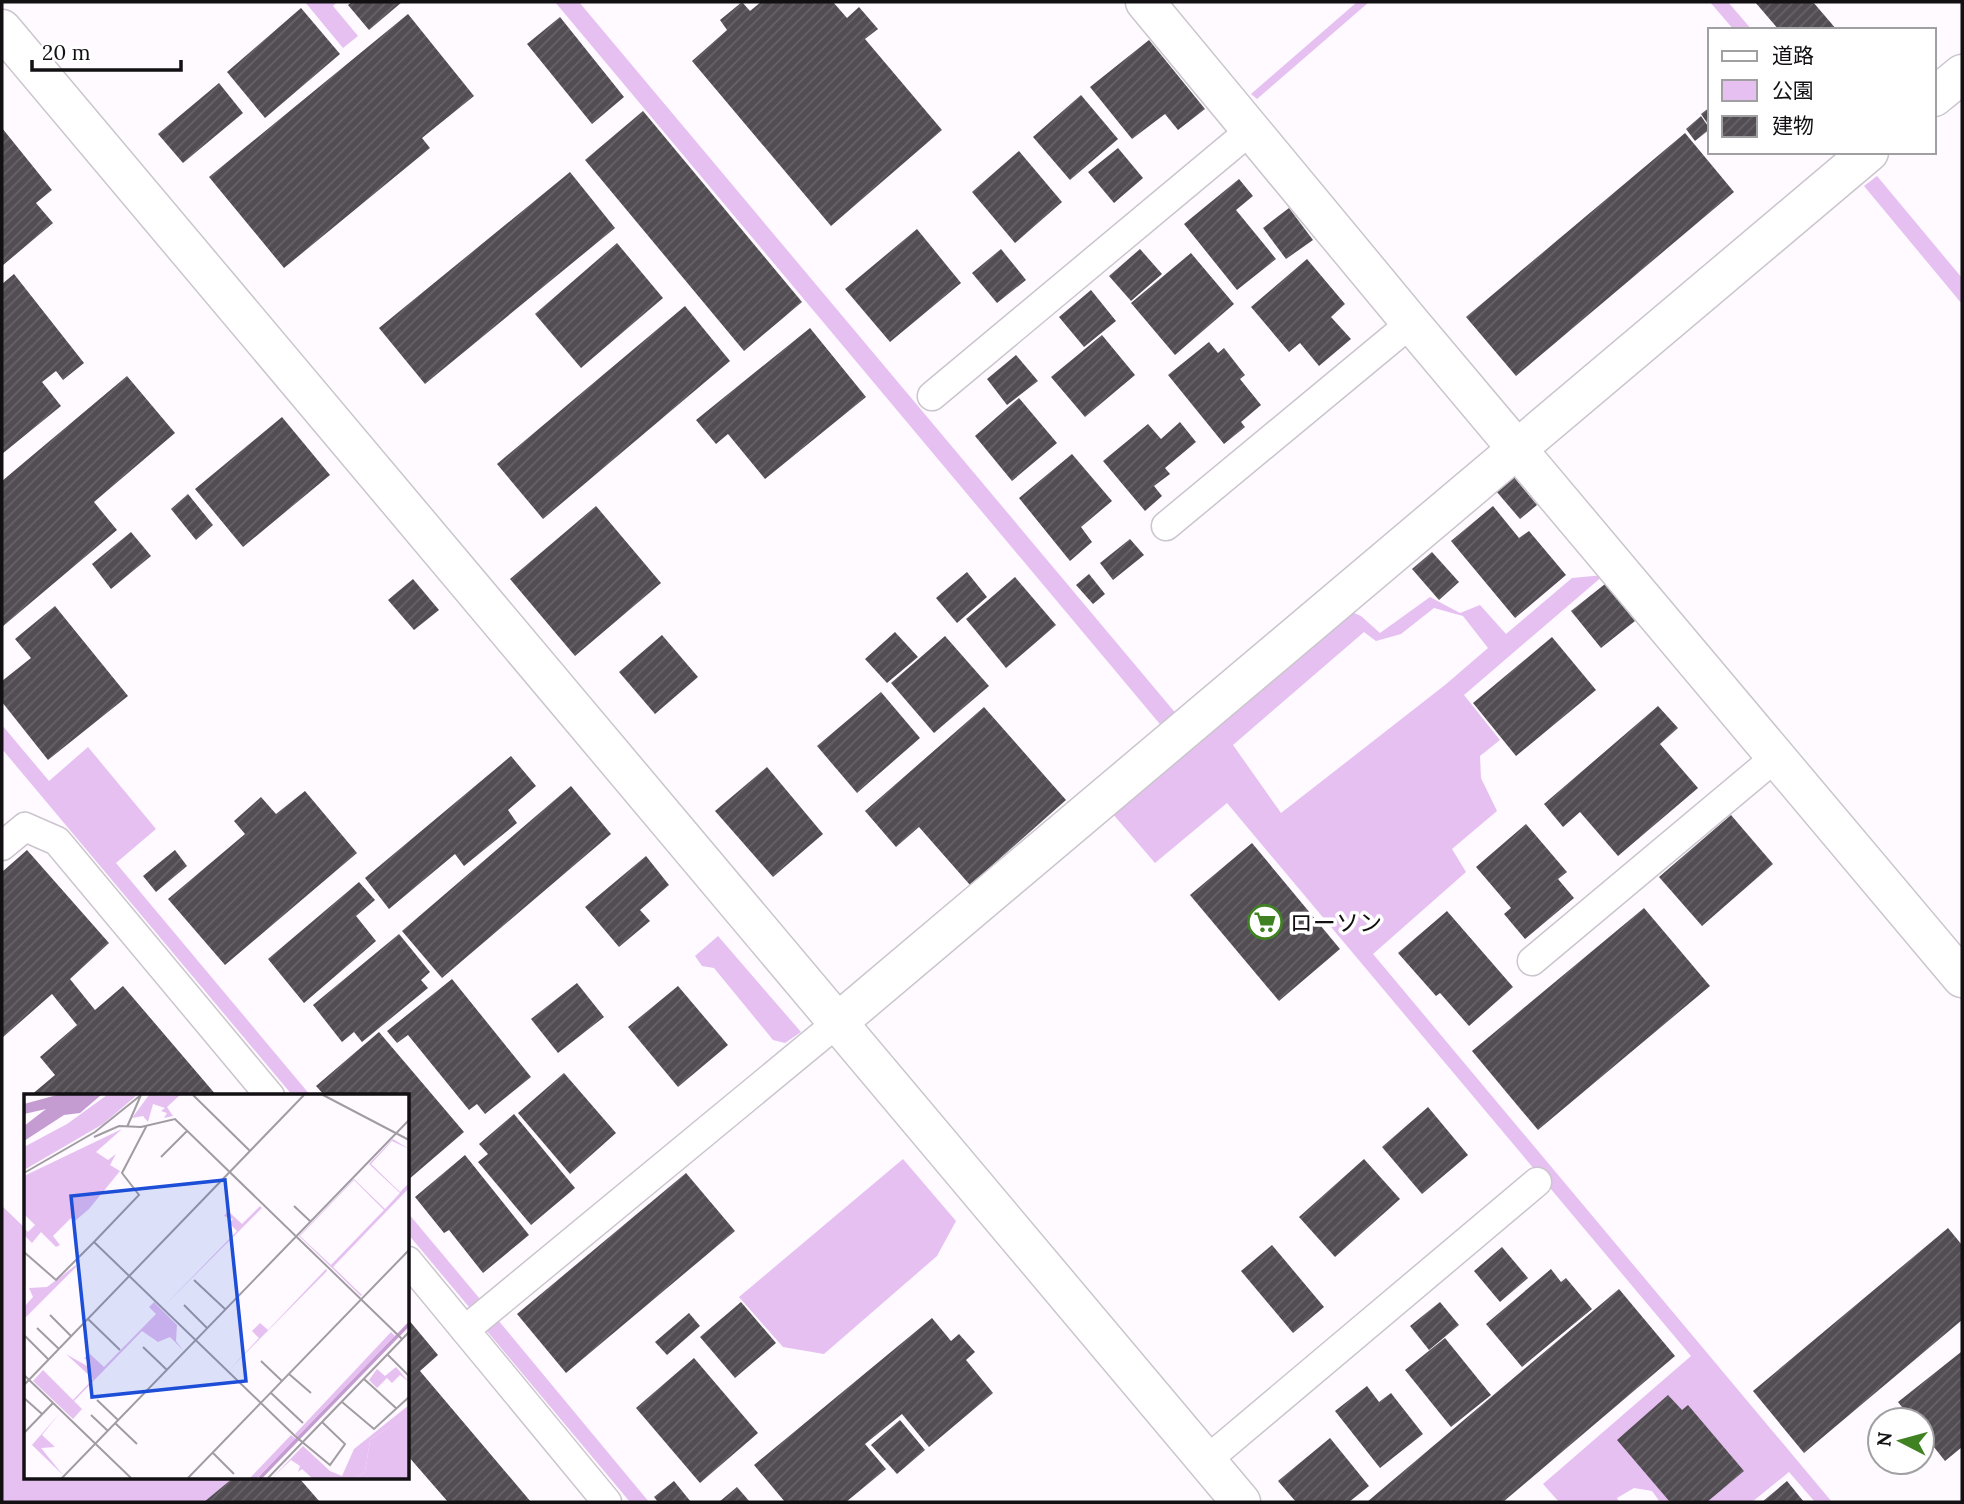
<svg xmlns="http://www.w3.org/2000/svg" width="1964" height="1504" font-family="Lora,'Noto Sans JP',serif">
<defs>
<pattern id="building-hatch" width="6" height="6" patternUnits="userSpaceOnUse" patternTransform="scale(1.75)"><rect width="6" height="6" fill="#524d53"/><path d="M-1 1l2-2M0 6l6-6M5 7l2-2" fill="none" stroke="#666267"/></pattern>
</defs>
<rect width="100%" height="100%" fill="#fefaff"/>
<g fill="#e5c0f1" fill-rule="evenodd">
<path d="M305 2H337L333 6 358 36 343 48Z"/>
<path d="M555 2H579L1178 716 1164 729Z"/>
<path d="M1357 2H1369L1257 99 1251 94Z"/>
<path d="M1710 2H1728L1752 30H1734Z"/>
<path d="M1877 176 1962 278V304L1864 186Z"/>
<path d="M1604 575 1464 695 1500 740 1480 756 1481 778 1497 811 1452 849 1466 872 1373 954 1832 1502H1815L1789 1472 1752 1502H1660L1652 1491 1634 1488 1617 1498 1619 1502H1559L1543 1484 1691 1356 1227 803 1155 863 1112 813 1352 612 1361 616 1380 633 1430 597 1460 613 1480 605 1506 634 1572 578ZM1434 608 1463 616 1488 648 1445 685 1281 813 1233 745 1364 632 1376 641 1401 634Z"/>
<path d="M2 725 49 781 88 747 156 829 116 863 311 1096H293L2 749Z"/>
<path d="M718 936 801 1032 785 1043 773 1040 714 968 702 966 695 956Z"/>
<path d="M903 1159 956 1221 937 1256 824 1354 783 1347 739 1297Z"/>
<path d="M2 1206 26 1229V1478H232L243 1491 229 1502H2Z"/>
<path d="M408 1213 480 1299 469 1307 408 1234Z"/>
<path d="M498 1320 649 1502H630L486 1330Z"/>
</g>
<g fill="url(#building-hatch)">
<path d="M352 2H402L369 30 348 5Z"/>
<path d="M742 2 750 11 761 2H833L847 18 859 7 878 29 865 39 942 130 831 226 692 61 727 30 720 20Z"/>
<path d="M1755 2H1813L1837 30H1779Z"/>
<path d="M301 8 340 54 265 118 227 72Z"/>
<path d="M408 14 474 96 422 138 430 148 284 268 209 177Z"/>
<path d="M560 17 624 97 592 124 527 44Z"/>
<path d="M1149 40 1205 109 1178 130 1165 114 1132 139 1090 87Z"/>
<path d="M219 83 243 113 183 163 158 134Z"/>
<path d="M1081 95 1118 139 1070 180 1033 137Z"/>
<path d="M1710 107V127L1701 114Z"/>
<path d="M643 111 802 302 744 351 585 160Z"/>
<path d="M1701 116 1710 129 1695 141 1686 129Z"/>
<path d="M2 128 52 190 36 203 53 223 2 266Z"/>
<path d="M1685 133 1734 192 1516 376 1466 317Z"/>
<path d="M1118 148 1143 178 1114 203 1088 172Z"/>
<path d="M1019 151 1062 202 1015 243 972 192Z"/>
<path d="M570 172 615 228 425 384 379 328Z"/>
<path d="M1239 179 1253 196 1236 210 1276 259 1237 290 1184 224Z"/>
<path d="M1289 208 1313 240 1286 259 1263 228Z"/>
<path d="M917 229 961 283 890 342 845 289Z"/>
<path d="M617 243 663 298 581 368 535 314Z"/>
<path d="M1001 249 1026 280 997 303 972 273Z"/>
<path d="M1140 249 1162 274 1131 301 1109 276Z"/>
<path d="M1191 253 1234 304 1175 355 1131 303Z"/>
<path d="M1307 259 1345 304 1331 317 1351 339 1319 366 1300 343 1289 352 1251 307Z"/>
<path d="M14 274 84 363 63 380 56 371 42 382 61 406 2 454V284Z"/>
<path d="M1091 290 1116 321 1084 347 1059 317Z"/>
<path d="M685 306 730 361 543 519 497 464Z"/>
<path d="M810 328 866 397 765 479 728 434 716 444 696 420Z"/>
<path d="M1102 335 1135 375 1085 417 1051 377Z"/>
<path d="M1209 342 1218 353 1224 348 1245 375 1240 379 1261 405 1241 422 1245 427 1224 444 1168 375Z"/>
<path d="M1016 355 1038 381 1007 405 987 379Z"/>
<path d="M127 376 175 433 94 502 117 530 2 627V481Z"/>
<path d="M1019 398 1057 443 1012 481 975 436Z"/>
<path d="M282 417 330 475 243 547 195 489Z"/>
<path d="M1180 422 1196 442 1165 468 1170 474 1154 486 1162 496 1145 511 1103 461 1148 424 1161 439Z"/>
<path d="M1072 454 1112 501 1081 527 1092 542 1070 561 1019 498Z"/>
<path d="M1513 476 1537 505 1520 519 1496 491Z"/>
<path d="M188 494 213 525 196 540 171 509Z"/>
<path d="M596 506 661 583 575 656 510 579Z"/>
<path d="M1493 506 1519 538 1529 531 1566 575 1515 618 1451 541Z"/>
<path d="M131 532 151 556 111 589 92 564Z"/>
<path d="M1130 539 1144 555 1113 580 1100 563Z"/>
<path d="M1432 552 1459 582 1439 600 1412 569Z"/>
<path d="M967 572 987 597 957 623 936 598Z"/>
<path d="M1089 574 1105 594 1093 604 1076 585Z"/>
<path d="M1015 577 1056 625 1006 668 966 619Z"/>
<path d="M413 579 439 610 414 630 388 600Z"/>
<path d="M1605 584 1635 621 1601 648 1571 611Z"/>
<path d="M55 606 128 696 48 760 2 702V681L31 658 15 639Z"/>
<path d="M895 632 918 657 887 683 865 659Z"/>
<path d="M662 635 698 677 655 714 619 672Z"/>
<path d="M945 636 989 686 934 733 891 683Z"/>
<path d="M1552 637 1596 690 1516 756 1473 703Z"/>
<path d="M881 692 920 738 857 793 817 746Z"/>
<path d="M1658 706 1678 728 1660 744 1698 788 1618 856 1580 812 1563 827 1544 804Z"/>
<path d="M984 707 1066 800 970 885 919 827 896 847 865 811Z"/>
<path d="M511 756 536 786 508 810 517 823 464 866 455 854 389 909 365 878Z"/>
<path d="M767 767 823 834 773 877 715 811Z"/>
<path d="M571 786 611 834 442 978 402 931Z"/>
<path d="M305 791 357 853 225 965 168 899 245 834 234 821 261 797 276 814Z"/>
<path d="M1731 815 1773 864 1702 926 1659 877Z"/>
<path d="M1526 824 1567 872 1558 879 1574 898 1525 939 1504 914 1511 908 1476 867Z"/>
<path d="M1252 843 1340 949 1279 1001 1190 895Z"/>
<path d="M27 850 109 943 70 979 95 1010 123 986 217 1096H30L55 1075 40 1057 77 1025 52 994 2 1038V872Z"/>
<path d="M175 850 187 866 156 892 143 876Z"/>
<path d="M646 856 669 885 640 910 650 921 619 947 585 907Z"/>
<path d="M359 882 375 900 356 916 376 941 304 1003 268 959Z"/>
<path d="M1644 908 1710 986 1538 1130 1472 1051Z"/>
<path d="M1447 911 1513 987 1469 1026 1440 993 1436 996 1398 953Z"/>
<path d="M399 934 430 972 421 980 428 988 362 1042 354 1032 342 1042 313 1005Z"/>
<path d="M452 979 531 1077 485 1114 477 1104 469 1110 408 1035 397 1043 387 1031Z"/>
<path d="M577 983 604 1017 558 1053 531 1019Z"/>
<path d="M678 986 728 1045 678 1087 628 1027Z"/>
<path d="M379 1032 464 1132 408 1180V1096H325L316 1086Z"/>
<path d="M564 1073 616 1133 570 1174 518 1113Z"/>
<path d="M1428 1107 1468 1155 1422 1194 1382 1147Z"/>
<path d="M514 1114 575 1188 531 1225 478 1162 488 1154 479 1144Z"/>
<path d="M465 1155 529 1235 483 1273 449 1230 444 1233 415 1197Z"/>
<path d="M1364 1159 1400 1199 1335 1257 1299 1217Z"/>
<path d="M686 1173 735 1231 566 1373 517 1314Z"/>
<path d="M1948 1228 1962 1245V1320L1804 1453 1753 1391Z"/>
<path d="M1272 1245 1324 1307 1293 1333 1241 1271Z"/>
<path d="M1502 1247 1528 1278 1500 1302 1474 1271Z"/>
<path d="M1551 1269 1561 1282 1566 1278 1592 1309 1522 1367 1486 1324Z"/>
<path d="M1619 1289 1675 1356 1503 1502H1367Z"/>
<path d="M741 1302 776 1343 735 1378 700 1337Z"/>
<path d="M1440 1302 1459 1325 1429 1350 1410 1326Z"/>
<path d="M689 1313 700 1326 667 1355 655 1342Z"/>
<path d="M932 1318 951 1341 959 1334 975 1352 966 1360 993 1393 929 1447 902 1414 865 1444 886 1469 846 1502H785L754 1465Z"/>
<path d="M408 1319 438 1355 420 1371 531 1502H448L408 1456Z"/>
<path d="M1445 1338 1491 1395 1451 1427 1405 1370Z"/>
<path d="M1961 1352 1962 1447 1945 1461 1922 1432V1420H1912L1898 1402Z"/>
<path d="M694 1358 758 1433 700 1483 636 1408Z"/>
<path d="M1367 1386 1379 1402 1391 1393 1423 1434 1380 1468 1335 1411Z"/>
<path d="M1668 1395 1682 1410 1688 1405 1744 1471 1707 1502H1670L1617 1440Z"/>
<path d="M900 1420 925 1450 897 1474 871 1445Z"/>
<path d="M1330 1438 1369 1486 1349 1502H1296L1278 1481Z"/>
<path d="M233 1478H299L320 1502H204Z"/>
<path d="M674 1481 691 1502H658L654 1497Z"/>
<path d="M1787 1481 1804 1502H1762Z"/>
<path d="M737 1487 750 1502H719Z"/>
</g>
<g fill="none" stroke-linecap="round" stroke-linejoin="round">
<g stroke="#cbc5cd" stroke-width="31">
<g id="service">
<path d="M932 396 1252 129"/>
<path d="M1166 526 1411 323"/>
<path d="M2 846 25 827 57 841 270 1096"/>
<path d="M1532 961 1777 756"/>
<path d="M408 1261 607 1502"/>
<path d="M465 1330 837 1023"/>
<path d="M1207 1460 1537 1182"/>
</g>
</g>
<g stroke="#cbc5cd" stroke-width="41">
<g id="minor">
<path d="M1145 2 1411 323 1962 978"/>
<path d="M1934 97 1962 74"/>
<path d="M837 1023 1869 152"/>
</g>
</g>
<g stroke="#cbc5cd" stroke-width="41">
<path id="tertiary" d="M2 29 1241 1502"/>
</g>
<use href="#service" stroke="#fff" stroke-width="28"/>
<use href="#minor" stroke="#fff" stroke-width="38"/>
<use href="#tertiary" stroke="#fff" stroke-width="38"/>
</g>
<defs>
<g id="supermarket-ring" transform="scale(1.75)"><circle r="9.5" fill="#fff" stroke="#408122" stroke-width="1.5"/><path d="M-6-5.5h2.5l.6 2H6L4.5 2H-2.5L-4.4-4H-6ZM-1.5 3.2a1.3 1.3 0 1 0 .1 0ZM3 3.2a1.3 1.3 0 1 0 .1 0Z" fill="#408122"/></g>
</defs>
<g fill-rule="evenodd">
<use href="#supermarket-ring" x="1265" y="922"/>
</g>
<g text-anchor="middle" dominant-baseline="central" stroke-width="7" stroke-linejoin="round" paint-order="stroke">
<g font-size="23" fill="#121013" stroke="#fff" text-anchor="start">
<text x="1290" y="922">ローソン</text>
</g>
</g>
<g transform="translate(24 1094)">
<rect width="385" height="385" fill="#fefaff"/>
<path d="M83 1H113L79 30 0 76V53L43 30ZM125 1H156L143 13 149 22 140 24 143 19 137 17 141 14 129 10 124 28 119 22 108 24ZM98 35 72 58 84 66 92 60 86 71 96 77 65 115 51 127 47 124 29 142 36 151 32 153 17 138 8 149 0 141V134L4 138 11 131 0 120V82ZM369 45 385 55 368 47 347 70 376 98 385 89V94L309 173 338 201 385 153 337 202 275 142 330 85 361 115 376 99 345 70ZM330 86 360 116 307 171 276 142ZM236 112 238 114 139 213 213 137 205 129 209 125 200 122 204 117 218 130ZM52 171V173L0 225V213L9 203 5 194 23 193ZM302 175 303 177 205 276 235 244 205 215 228 237 236 229 244 236ZM130 208 153 231 152 247 159 256 146 243 134 248 118 237 50 307 58 315 49 325 9 287 19 276 49 306 69 285 42 260 63 272 66 269 60 264 66 260 80 273 132 220 125 213ZM367 238 371 242 273 343 271 340ZM372 273 385 288 376 281 368 289 363 284 353 294 345 286 353 275 361 282ZM385 311 384 320 346 346 341 378 332 384H288L278 375 274 378 276 372 267 366 248 384 279 352 306 377 318 382 330 355ZM36 319 18 341 31 353 17 354 39 381 8 351 0 360ZM267 341 272 345 233 384H226Z" fill="#e5c0f1" fill-rule="evenodd"/>
<path d="M385 319V384H332L341 378 346 346Z" fill="#e5c0f1"/>
<path d="M33 1H77L56 19 40 21 0 47V32L22 15 0 20V10Z" fill="#c49cd1"/>
<path fill="none" stroke="#c49cd1" stroke-width="3.5" d="M236 384 385 230"/>
<path fill="none" stroke="#a09ca1" stroke-width="2" d="M169 1 226 57M299 1 385 46M103 33 117 1M70 43 95 32 117 33 151 25 378 245M137 63 163 37M0 79 71 38 117 1M270 112 286 127M70 148 271 342 306 371 321 350 298 328M0 158 32 186 70 148 115 101 98 79 123 31M170 186 201 215M160 211 183 234M26 221 47 242M64 225 96 256M13 234 35 255M1 242 25 266M119 253 143 276M364 261 385 282M237 267 258 287M265 280 287 299M0 281 107 384M340 285 373 315M0 291 280 1M247 299 279 329M0 304 18 320M73 306 94 326M318 308 350 335 385 303M67 321 84 337M91 329 113 350M0 339 29 309M189 359 210 380M38 384 385 26M164 384 385 156M244 384 385 238"/>
<path fill="#1d4ed8" fill-opacity="0.15" stroke="#1d4ed8" stroke-width="3.5" d="M201 86 222 287 68 303 47 102Z"/>
<rect width="385" height="385" fill="none" stroke="#121013" stroke-width="3.5"/>
</g>
<rect width="1964" height="1504" fill="none" stroke="#121013" stroke-width="7"/>
<rect x="1708" y="28" width="228" height="126" fill="#ffffff" stroke="#a09fa1" stroke-width="2"/>
<rect x="1722" y="51" width="35" height="10" fill="#ffffff" stroke="#a09fa1" stroke-width="2"/>
<text x="1772" y="63" font-size="21" fill="#121013">道路</text>
<rect x="1722" y="80" width="35" height="21" fill="#e5c0f1" stroke="#a09fa1" stroke-width="2"/>
<text x="1772" y="98" font-size="21" fill="#121013">公園</text>
<rect x="1722" y="116" width="35" height="21" fill="url(#building-hatch)" stroke="#a09fa1" stroke-width="2"/>
<text x="1772" y="133" font-size="21" fill="#121013">建物</text>
<g transform="translate(1901 1441) rotate(276)"><circle r="33" fill="#ffffff" stroke="#a09fa1" stroke-width="2"/>
<path d="M0-5L12 26L0 18L-12 26Z" fill="#408122"/>
<text y="-10" font-size="19" font-weight="bold" text-anchor="middle" fill="#121013">N</text>
</g>
<path d="M32 60v10h149v-10" fill="none" stroke="#121013" stroke-width="3.5"/>
<text x="42" y="60" font-size="21" fill="#121013" stroke="#ffffff" stroke-width="5" paint-order="stroke">20 m</text>
</svg>
